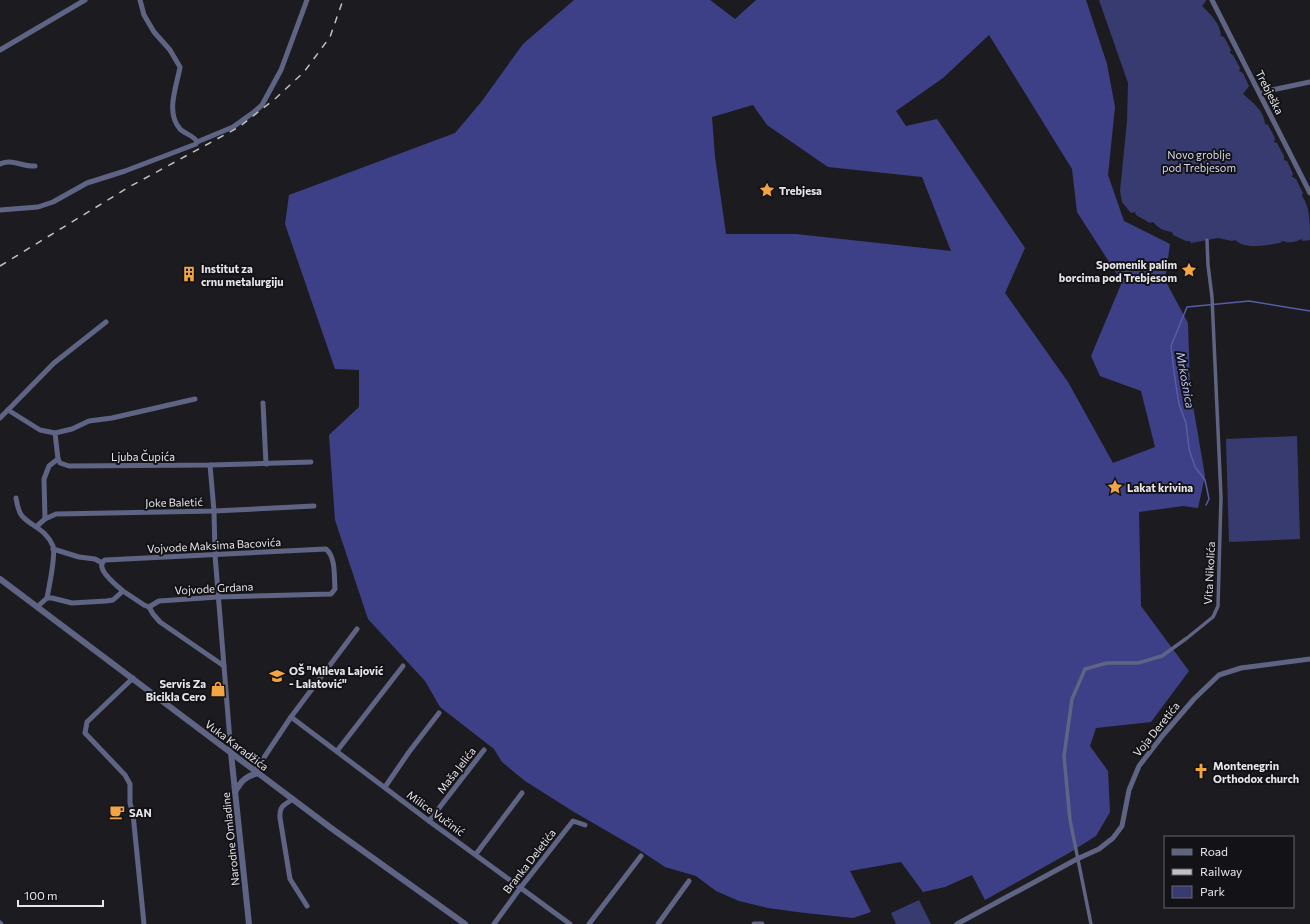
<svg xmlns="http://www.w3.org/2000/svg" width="1310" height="924" font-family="Commissioner,sans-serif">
<rect width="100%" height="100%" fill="#1c1c20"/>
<g fill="#383b6f">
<path d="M1099 0H1206V1L1202 6C1211 15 1220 23 1221 36L1224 37 1231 50 1230 53 1233 55 1240 68 1239 71 1243 73 1249 86 1243 94C1253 103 1264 110 1265 124L1268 125 1275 138 1274 142 1277 143 1284 156V160L1287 161 1293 174 1292 177 1296 179 1303 193 1302 196C1310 206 1310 225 1310 240L1303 241 1301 239C1294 243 1289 243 1282 241L1280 243C1265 245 1247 250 1235 240L1232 241 1218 238 1191 243 1190 241H1186L1173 235 1172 232C1164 231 1158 228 1153 222L1150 223 1136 215 1135 212 1131 213 1122 202 1120 191 1127 121 1128 83Z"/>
<path d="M1297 436 1300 539 1229 542 1226 439Z"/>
<path d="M919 900 931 924H896L891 913Z"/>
</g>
<path fill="#3e4087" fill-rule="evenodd" d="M574 0H710L735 19 756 0H1086L1107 64 1115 107 1108 175 1124 221 1170 244 1165 280 1188 323 1190 388 1205 476 1198 508 1183 506 1139 512 1141 606 1189 671 1151 722 1096 728 1090 746 1108 771 1110 812 1096 836 1069 853 985 900 972 875 945 887 923 892 901 862 850 871 871 912 853 918 805 913 768 908 739 901 716 891 696 876 665 867 638 849 574 812 525 781 502 762 494 749 440 707 425 681 368 619 335 520 329 435 359 407V370L335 369 285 224 289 195 455 133 482 101 523 44ZM989 35 1072 169 1077 212 1122 282 1091 356 1100 376 1141 391 1155 447 1113 463 1068 382 1005 293 1025 248 937 119 906 126 896 111 943 78ZM753 105 767 125 828 167 922 177 951 251 796 234H726L715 157 712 117Z"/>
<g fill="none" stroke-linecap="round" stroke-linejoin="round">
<path stroke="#585ca6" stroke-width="1.5" d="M1206 505 1209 499 1205 480 1195 467 1189 449 1186 423 1179 404 1175 379 1171 346 1187 307 1249 301 1310 311"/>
<path stroke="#5f6384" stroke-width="3.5" d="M1091 924 1070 820 1064 756 1072 699 1085 669 1107 663H1138L1162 656 1187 638 1213 617 1218 606 1221 497 1212 297 1208 265 1207 240"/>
<g stroke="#5f6384" stroke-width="5">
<path d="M140 0 144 15 154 32 170 50 180 67C177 86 165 112 180 129 185 134 195 136 197 142"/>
<path d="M1212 0 1310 193"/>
<path d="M0 50 85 0"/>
<path d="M1260 94 1267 91 1310 82"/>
<path d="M0 164C11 158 23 167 35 166"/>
<path d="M0 210 38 207 53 202 87 183 125 171 196 144 197 142 233 127 254 112 262 105 281 70 307 0"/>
<path d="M263 403 266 464"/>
<path d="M8 410 40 430 55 433 72 429 89 421 112 418 195 399"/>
<path d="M0 418 54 363 106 322"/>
<path d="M55 433 58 459 60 463 69 466 210 465 311 462"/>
<path d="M210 465 214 511 215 555 231 753"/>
<path d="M16 498C17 504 18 511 22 516 32 527 46 529 53 546 56 555 49 587 47 598"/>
<path d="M45 519 44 479 49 466 58 459"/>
<path d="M37 526 45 519 56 514 214 511 314 506"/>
<path d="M53 549 79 557 95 559 102 563"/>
<path d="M37 607 47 598H52L72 603 106 601 113 600 123 591 144 605 149 607 159 601 218 597 331 594 335 589C334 577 336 557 326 549L105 560C93 567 117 586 123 591"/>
<path d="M149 607 153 614 160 622 224 666"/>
<path d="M133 678 87 722 85 733 125 775 130 784V803L133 814 144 924"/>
<path d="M291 717 429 821 570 924"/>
<path d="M337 751 403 666"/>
<path d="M255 771 291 717 357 629"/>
<path d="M385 787 409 752 439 713"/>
<path d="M293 799C284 805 279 806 280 818L290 879 307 906"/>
<path d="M429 821 484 750"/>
<path d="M476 854 522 793"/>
<path d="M0 923 1 924"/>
<path d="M494 924 521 887 573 821 585 825"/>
<path d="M589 924 641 856"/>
<path d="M658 924 689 881"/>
<path d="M754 924H762"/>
<path d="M957 924 1077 859 1099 849 1113 838 1122 826 1129 790 1139 766 1163 735 1194 699 1219 675 1241 668 1310 659"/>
</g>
<g stroke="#5f6384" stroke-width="6">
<path d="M0 579 331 828 465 924"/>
<path d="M231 753 249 924"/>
<path d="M235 792C241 781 246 776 258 773"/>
</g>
<path stroke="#c1c1c5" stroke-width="1.5" stroke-dasharray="7 7" stroke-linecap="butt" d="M0 266 129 187 239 127 276 98 304 72 330 37 343 0"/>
</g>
<defs>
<g id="sight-bare" transform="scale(1.2)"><path d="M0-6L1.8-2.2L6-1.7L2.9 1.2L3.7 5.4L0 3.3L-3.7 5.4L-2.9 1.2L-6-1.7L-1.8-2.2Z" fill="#f2a541" stroke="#131317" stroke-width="2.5" paint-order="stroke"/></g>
<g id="building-bare" transform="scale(1.2)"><path d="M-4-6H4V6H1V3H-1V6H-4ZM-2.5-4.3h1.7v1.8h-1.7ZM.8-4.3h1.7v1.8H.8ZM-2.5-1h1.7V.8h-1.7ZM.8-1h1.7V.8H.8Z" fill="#f2a541" stroke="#131317" stroke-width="2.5" paint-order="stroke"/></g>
<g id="school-bare" transform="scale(1.2)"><path d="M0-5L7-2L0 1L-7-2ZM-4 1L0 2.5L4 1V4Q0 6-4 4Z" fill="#f2a541" stroke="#131317" stroke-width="2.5" paint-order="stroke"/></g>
<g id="shop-bare" transform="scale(1.2)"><path d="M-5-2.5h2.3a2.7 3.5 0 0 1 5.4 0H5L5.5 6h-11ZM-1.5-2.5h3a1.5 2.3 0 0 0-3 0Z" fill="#f2a541" stroke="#131317" stroke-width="2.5" paint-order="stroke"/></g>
<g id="church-bare" transform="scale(1.2)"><path d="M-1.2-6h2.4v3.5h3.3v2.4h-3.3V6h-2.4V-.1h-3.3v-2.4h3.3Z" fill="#f2a541" stroke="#131317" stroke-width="2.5" paint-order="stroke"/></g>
<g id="cafe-bare" transform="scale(1.2)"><path d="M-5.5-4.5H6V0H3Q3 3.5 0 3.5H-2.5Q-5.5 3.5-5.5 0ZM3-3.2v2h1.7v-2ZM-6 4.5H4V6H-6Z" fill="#f2a541" stroke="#131317" stroke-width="2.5" paint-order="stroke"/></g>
</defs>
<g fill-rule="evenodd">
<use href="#sight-bare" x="767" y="190"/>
<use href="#sight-bare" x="1189" y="270"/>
<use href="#building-bare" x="189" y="274"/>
<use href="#sight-bare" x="1115" y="487"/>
<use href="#school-bare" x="277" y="676"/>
<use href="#shop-bare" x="218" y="689"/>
<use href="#church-bare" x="1201" y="771"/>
<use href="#cafe-bare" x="117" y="812"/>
</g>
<g text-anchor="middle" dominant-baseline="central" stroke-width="4" stroke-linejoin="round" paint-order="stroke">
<g font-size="11" fill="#e6e6e9" stroke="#131317">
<text transform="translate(1270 92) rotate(63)">Trebješka</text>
<text x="143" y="456">Ljuba Čupića</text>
<text transform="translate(174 502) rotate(-1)">Joke Baletić</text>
<text transform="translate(214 545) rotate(-3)">Vojvode Maksima Bacovića</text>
<text transform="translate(1209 573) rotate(-87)">Vita Nikolića</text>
<text transform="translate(214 588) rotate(-3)">Vojvode Grdana</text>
<text transform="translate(1156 729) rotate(-51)">Voja Deretića</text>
<text transform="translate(237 745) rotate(37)">Vuka Karadžića</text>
<text transform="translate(456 770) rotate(-52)">Maša Jelića</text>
<text transform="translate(436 813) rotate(36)">Milice Vučinić</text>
<text transform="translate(230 839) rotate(-96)">Narodne Omladine</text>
<text transform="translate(529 861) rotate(-52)">Branka Deletića</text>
</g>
<g font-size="11" fill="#d4d7ec" stroke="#131317">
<text x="1199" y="154">Novo groblje<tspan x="1199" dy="13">pod Trebjesom</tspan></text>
</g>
<g font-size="11" font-weight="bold" fill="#e6e6e9" stroke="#131317" text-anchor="start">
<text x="779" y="190">Trebjesa</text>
<text x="1177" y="264" text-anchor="end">Spomenik palim<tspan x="1177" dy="13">borcima pod Trebjesom</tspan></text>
<text x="201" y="268">Institut za<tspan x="201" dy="13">crnu metalurgiju</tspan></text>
<text x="1127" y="487">Lakat krivina</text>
<text x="289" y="670">OŠ "Mileva Lajović<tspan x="289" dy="13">- Lalatović"</tspan></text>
<text x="206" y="683" text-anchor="end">Servis Za<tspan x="206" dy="13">Bicikla Cero</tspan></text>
<text x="1213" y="765">Montenegrin<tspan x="1213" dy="13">Orthodox church</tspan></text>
<text x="129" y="812">SAN</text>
</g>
<g font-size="12" font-style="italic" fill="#b9c0ff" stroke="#131317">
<text transform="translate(1186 380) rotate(80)">Mrkošnica</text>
</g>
</g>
<rect x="1164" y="836" width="130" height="72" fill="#131317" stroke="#67676b"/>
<rect x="1172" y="849" width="20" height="6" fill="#5f6384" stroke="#67676b"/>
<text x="1200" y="856" font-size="12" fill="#e6e6e9">Road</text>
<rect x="1172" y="869" width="20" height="6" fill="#c1c1c5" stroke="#67676b"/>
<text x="1200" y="876" font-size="12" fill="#e6e6e9">Railway</text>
<rect x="1172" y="886" width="20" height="12" fill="#383b6f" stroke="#67676b"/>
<text x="1200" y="896" font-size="12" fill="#e6e6e9">Park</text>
<path d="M18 900v6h85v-6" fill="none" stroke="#e6e6e9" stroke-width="2"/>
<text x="24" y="900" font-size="12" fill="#e6e6e9" stroke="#131317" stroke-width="3" paint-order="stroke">100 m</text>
</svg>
